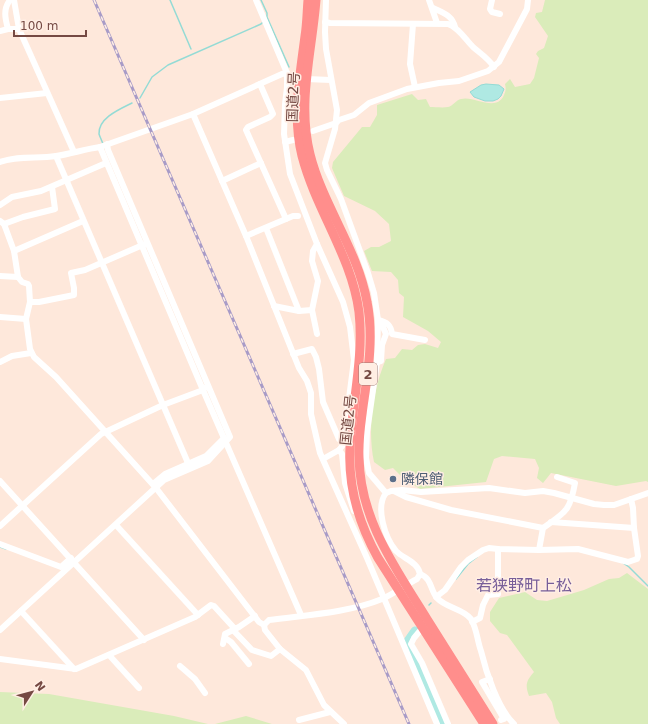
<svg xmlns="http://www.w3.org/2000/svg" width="648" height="724" font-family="'DejaVu Sans','Noto Sans JP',sans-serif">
<rect width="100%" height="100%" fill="#fee8db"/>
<g fill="#daecba">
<path d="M545 0H648V482L646 481 616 486 551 473 543 483 537 478 539 468 535 459 502 456 494 459 486 482 420 489 405 480 393 468 385 470 374 462C367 429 373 389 386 359L395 358 402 349 412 350 418 345 425 344 438 348 441 342 428 331 403 317 404 297 399 293 398 280 391 272 372 271 364 251 371 247H379L391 241 389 224 375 211 344 196 332 168 333 162 362 127H370L377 115V105L412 94 418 100 426 99 430 107C435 107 443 108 448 107 453 106 456 100 461 99 474 95 496 113 504 95 506 90 506 89 505 84L510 79 515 87 530 84 534 78 539 58 536 54 538 51 544 48 548 36 535 17 536 13 542 12Z"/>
<path d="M627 573 648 589V724H560L556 718 552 702 546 693 529 696C525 685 526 681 534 672L507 635 500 633 490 621V612L499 598 525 592 537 600 547 601 584 590 609 579 619 578Z"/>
<path d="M0 692 49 694 174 716 208 724H0Z"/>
<path d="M246 716 272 724H215Z"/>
</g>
<path fill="#afe9e3" stroke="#94dbd5" d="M486 84 499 85 504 89 501 96 498 99 493 101H485L474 97 470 92 481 85Z"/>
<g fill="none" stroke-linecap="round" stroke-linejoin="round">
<g stroke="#94dbd5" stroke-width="1.5">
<path d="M170 0 191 49"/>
<path d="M261 0 267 13V17L289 67"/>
<path d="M140 98 152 77 168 65 261 24 263 22"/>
<path d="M103 144C102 141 100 137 99 134 98 118 120 109 132 103"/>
<path d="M0 547 6 549"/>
<path d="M623 563 629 567 648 586"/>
<path d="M456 579 468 564 477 557"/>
<path d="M429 605 431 603"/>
</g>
<path stroke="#afe9e3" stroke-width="9" d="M415 631 408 641 444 724"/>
<g stroke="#fff" stroke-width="6">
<path d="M10 0C3 9 5 18 8 29H19"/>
<path d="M14 0 19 29 74 152"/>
<path d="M256 0 287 73V87L285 104 284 134 290 174 317 244 343 302 350 327 354 360 343 445 339 450 342 454 345 483 354 511"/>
<path d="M429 0 437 23"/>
<path d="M492 0 490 9 492 12 500 14"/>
<path d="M433 8C443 13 452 15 455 27"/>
<path d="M325 22 330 23 448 24C459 28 465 39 473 47 481 54 488 58 494 67"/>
<path d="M413 24 410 64 415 87"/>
<path d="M0 31 8 29"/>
<path d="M306 79 331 80"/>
<path d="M260 84 273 114 270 117 248 127 246 130 286 219"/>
<path d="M0 98 47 93"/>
<path d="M193 114 246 236 299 368 307 381 311 393V414L320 453 367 558 437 724"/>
<path d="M313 131 336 123 339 120 354 115 369 103 407 89 439 83 459 81 488 71 499 62 527 9 528 0"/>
<path d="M285 142 293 140"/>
<path d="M56 156 188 463"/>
<path d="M0 162C19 155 37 159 56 156 71 154 85 149 100 147L193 114 282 74 287 73"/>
<path d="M222 181 261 163"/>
<path d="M0 205 12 197 41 191 106 163"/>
<path d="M0 221 4 224 14 251 18 277 22 282 28 284 29 286 30 302 26 319 30 349 34 357 56 377 156 488 259 622 264 625 265 630 280 649 306 670 324 705 344 724"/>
<path d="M4 224 23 217 55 209 52 187"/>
<path d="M266 228 299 311"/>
<path d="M246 236 293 216H298"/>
<path d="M14 251 83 221"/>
<path d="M0 276 18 277"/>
<path d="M30 302H39L74 295V288L71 273 85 270 145 244"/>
<path d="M274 306 299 311 312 310"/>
<path d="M0 317 26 319"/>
<path d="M378 320C387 322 391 325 392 334L425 340"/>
<path d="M317 334 312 310 318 281 312 261 313 251 317 244"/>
<path d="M293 354 312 349 316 357 319 369 323 402 339 439 343 441"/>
<path d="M0 362 12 356 31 353"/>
<path d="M377 362 381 361 382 345 386 334 383 327 379 326"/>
<path d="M205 388 203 390 301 615"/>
<path d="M323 459 339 450"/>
<path d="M0 481 144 640"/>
<path d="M153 484 165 474 206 456 224 438"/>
<path d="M394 491 406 497 451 510 543 528"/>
<path d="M386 493 391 491 402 490 421 492 489 488 525 493 543 491 554 493 594 504 604 505H614L648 493"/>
<path d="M551 522 634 528"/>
<path d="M116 525 198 615"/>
<path d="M0 526 101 434 163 405 203 390 100 147"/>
<path d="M0 544 61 567 71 558"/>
<path d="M539 550 543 528C566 512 570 511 575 483L557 477"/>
<path d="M420 574C432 578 430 590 437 598 446 608 464 609 471 619 477 629 477 640 481 651 486 672 498 709 514 724"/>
<path d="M436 597 445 590 461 567 468 560 483 550 489 548 498 549 539 550 578 549 628 562 637 559 638 556 634 528 633 508 631 499"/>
<path d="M21 611 74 669"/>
<path d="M472 622 480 618 483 605 488 595 498 594V549"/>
<path d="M264 625 269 620C305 615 348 613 382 599 394 594 405 585 417 579L420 574C418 562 404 559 396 551 385 538 375 507 386 493L369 473 366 458 367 432 377 362 378 320 374 293 368 273 341 199 327 170 325 163 335 129 337 110 326 49 325 32 326 0"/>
<path d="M0 630 164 480 208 461 230 437 108 150 107 144"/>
<path d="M233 630 252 650 271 656 280 649"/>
<path d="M419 632 414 638 411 644 422 663 448 724"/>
<path d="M225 638 231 642 249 664"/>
<path d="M223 644 225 634 235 629"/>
<path d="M109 655 139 688"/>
<path d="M0 659 76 669 195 617 211 605 214 606 235 629 239 627 255 616"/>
<path d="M180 666 195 679 205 693"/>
<path d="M490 679 482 682 504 719 501 720"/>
<path d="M299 720 330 712"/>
</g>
<g stroke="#ff8e8c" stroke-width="9">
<path d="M308 0C307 12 307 24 305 36 300 76 292 116 302 156 316 210 352 257 359 312 364 358 352 402 350 448 348 487 359 524 378 558L484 724"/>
<path d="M316 0C312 52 297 103 310 154 323 206 358 250 367 302 374 337 368 372 363 406 361 423 358 440 359 457 360 520 395 567 427 619 449 654 471 689 493 724"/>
</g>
<g stroke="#a89bc7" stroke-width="3">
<path id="rail" d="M94 0 409 724"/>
</g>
<use href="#rail" stroke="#ffeee4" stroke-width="1.5" stroke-dasharray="4.5" stroke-linecap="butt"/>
</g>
<circle fill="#5c6f8a" stroke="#ffeee4" stroke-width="1.5" cx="393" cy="479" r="4"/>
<g text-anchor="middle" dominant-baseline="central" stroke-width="3" stroke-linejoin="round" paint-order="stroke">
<rect fill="#ffeee4" stroke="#9e7a73" stroke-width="1" x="359" y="363" width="18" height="22" rx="3"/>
<g font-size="13" font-weight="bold" fill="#754943">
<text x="368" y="374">2</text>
</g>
<g font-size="14" fill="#754943" stroke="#ffeee4">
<text transform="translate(293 97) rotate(-88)">国道2号</text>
<text transform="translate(348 420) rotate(-84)">国道2号</text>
</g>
<g font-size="14" fill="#4e5e75" stroke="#ffeee4" text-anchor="start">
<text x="401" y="479">隣保館</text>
</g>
<g font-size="16" fill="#775e99" stroke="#ffeee4">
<text x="524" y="585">若狭野町上松</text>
</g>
</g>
<g transform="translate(32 692) rotate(54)" stroke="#ffeee4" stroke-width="3" paint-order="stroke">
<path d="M0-3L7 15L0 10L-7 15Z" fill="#754943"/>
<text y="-6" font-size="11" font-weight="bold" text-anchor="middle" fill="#754943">N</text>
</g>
<path d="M14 30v6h72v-6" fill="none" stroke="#754943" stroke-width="2"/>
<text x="20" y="30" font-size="12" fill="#754943" stroke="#ffeee4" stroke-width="3" paint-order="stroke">100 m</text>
</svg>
